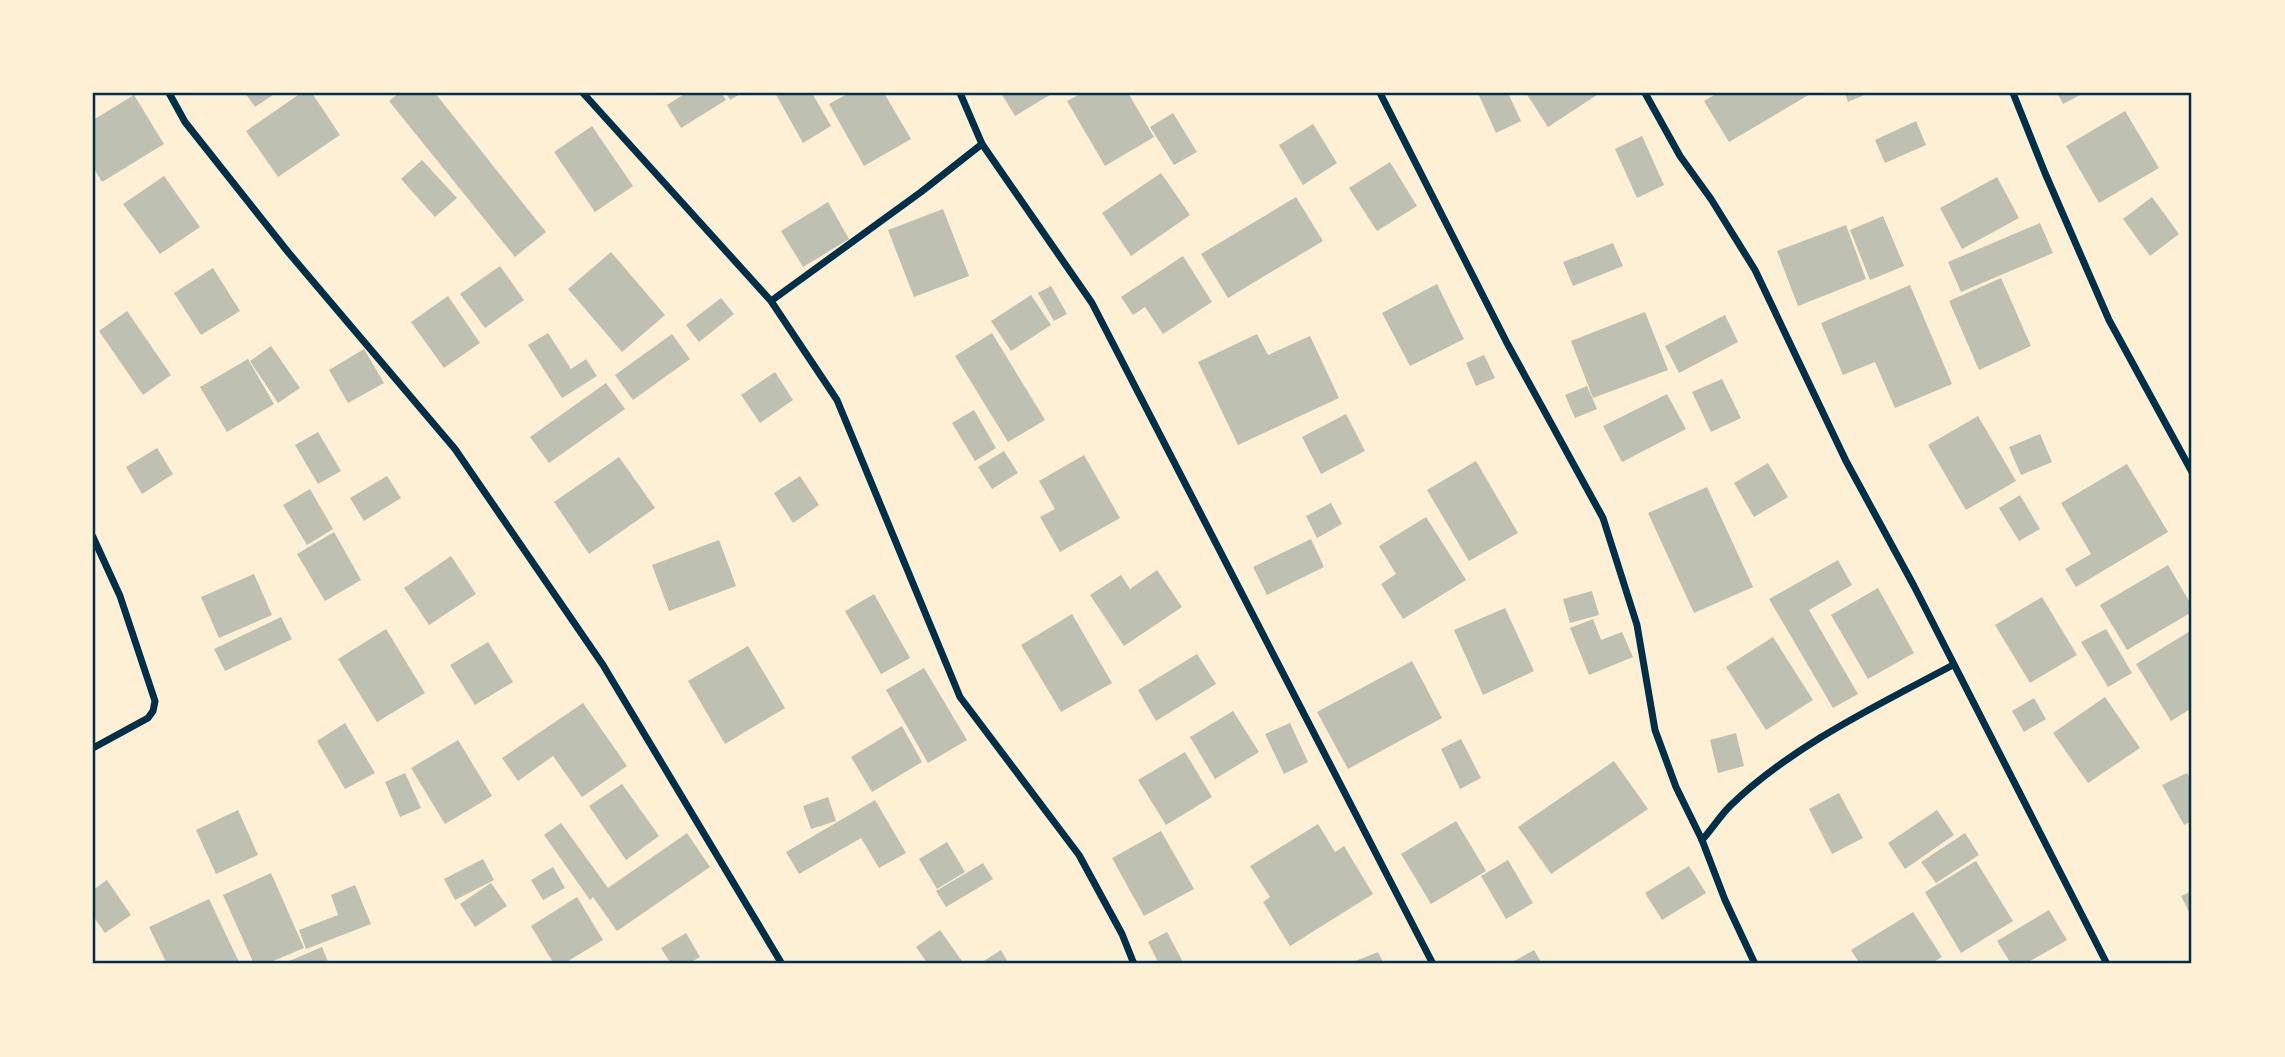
<svg xmlns="http://www.w3.org/2000/svg" width="2285" height="1057" font-family="'PT Sans',sans-serif">
<rect width="100%" height="100%" fill="#fdf0d5"/>
<g fill="#bec0b2">
<path d="M245 93H276L255 107Z"/>
<path d="M301 93H312L340 135 278 177 246 131Z"/>
<path d="M399 93H435L546 232 515 257 389 101Z"/>
<path d="M686 93H721L726 100 681 128 667 105Z"/>
<path d="M726 93H742L730 100Z"/>
<path d="M775 93H812L831 126 803 143Z"/>
<path d="M849 93H884L911 139 864 166 829 104Z"/>
<path d="M1001 93H1053L1015 116Z"/>
<path d="M1082 93H1128L1154 137 1105 166 1067 101Z"/>
<path d="M1478 93H1508L1521 121 1496 133Z"/>
<path d="M1526 93H1600L1548 127Z"/>
<path d="M1718 93H1812L1729 142 1704 101Z"/>
<path d="M1845 93H1869L1848 102Z"/>
<path d="M2057 93H2084L2063 104Z"/>
<path d="M134 95 164 144 102 182 93 167V120Z"/>
<path d="M2125 111 2159 168 2099 203 2066 146Z"/>
<path d="M1173 113 1197 152 1174 165 1150 127Z"/>
<path d="M1916 121 1926 145 1885 163 1875 140Z"/>
<path d="M1313 124 1337 163 1303 185 1279 145Z"/>
<path d="M592 126 633 186 595 212 554 152Z"/>
<path d="M1642 136 1664 185 1637 198 1615 149Z"/>
<path d="M422 160 457 198 435 217 401 179Z"/>
<path d="M1390 162 1417 206 1377 231 1349 188Z"/>
<path d="M1161 173 1190 215 1131 256 1102 213Z"/>
<path d="M164 176 200 227 160 254 123 204Z"/>
<path d="M1997 177 2019 218 1962 249 1940 208Z"/>
<path d="M1296 197 1323 241 1228 298 1201 254Z"/>
<path d="M2152 197 2179 234 2150 256 2123 219Z"/>
<path d="M828 202 849 239 803 267 781 231Z"/>
<path d="M943 209 969 276 914 297 888 230Z"/>
<path d="M1883 216 1904 266 1870 280 1850 230Z"/>
<path d="M2040 223 2053 253 1961 292 1948 262Z"/>
<path d="M1846 225 1866 279 1798 306 1777 251Z"/>
<path d="M1613 243 1623 266 1573 286 1563 262Z"/>
<path d="M611 252 665 315 622 352 568 289Z"/>
<path d="M1183 256 1212 302 1163 334 1145 307 1133 315 1121 297Z"/>
<path d="M500 266 524 300 485 328 460 294Z"/>
<path d="M213 268 240 311 201 335 174 293Z"/>
<path d="M2001 278 2031 346 1979 370 1949 301Z"/>
<path d="M1437 284 1464 339 1410 366 1382 313Z"/>
<path d="M1910 285 1952 384 1895 408 1875 362 1843 375 1821 323Z"/>
<path d="M1051 286 1067 314 1054 321 1038 293Z"/>
<path d="M1031 295 1051 325 1011 351 991 321Z"/>
<path d="M448 296 480 343 444 368 411 322Z"/>
<path d="M721 298 734 314 699 342 686 325Z"/>
<path d="M127 311 171 375 143 395 99 331Z"/>
<path d="M1645 312 1668 370 1593 398 1571 341Z"/>
<path d="M1725 315 1738 342 1679 373 1665 346Z"/>
<path d="M548 333 571 369 586 359 597 376 562 398 528 345Z"/>
<path d="M992 333 1045 420 1008 442 955 356Z"/>
<path d="M672 334 690 359 633 400 615 375Z"/>
<path d="M1257 334 1268 355 1310 336 1339 398 1238 445 1198 362Z"/>
<path d="M271 346 300 388 278 403 250 361Z"/>
<path d="M364 349 384 383 348 403 329 370Z"/>
<path d="M1484 355 1495 378 1476 386 1466 363Z"/>
<path d="M248 359 274 404 227 432 200 387Z"/>
<path d="M775 372 793 400 760 423 741 395Z"/>
<path d="M1722 379 1741 418 1711 432 1692 392Z"/>
<path d="M606 383 625 409 549 463 530 437Z"/>
<path d="M1587 386 1597 409 1575 418 1565 395Z"/>
<path d="M1667 394 1686 429 1622 462 1603 426Z"/>
<path d="M974 410 996 448 975 461 952 423Z"/>
<path d="M1346 414 1365 451 1321 474 1302 437Z"/>
<path d="M1978 416 2016 481 1966 510 1928 445Z"/>
<path d="M318 432 341 471 318 484 295 445Z"/>
<path d="M2040 434 2052 462 2021 475 2009 447Z"/>
<path d="M157 448 173 474 142 494 126 467Z"/>
<path d="M1004 451 1018 473 992 489 978 467Z"/>
<path d="M1084 455 1120 518 1060 552 1040 517 1055 509 1039 481Z"/>
<path d="M619 457 655 508 589 554 554 502Z"/>
<path d="M1476 461 1518 533 1469 561 1427 490Z"/>
<path d="M1768 463 1788 497 1754 517 1734 483Z"/>
<path d="M2127 464 2168 532 2076 587 2065 569 2091 554 2061 503Z"/>
<path d="M387 476 401 498 364 521 350 498Z"/>
<path d="M800 476 819 505 793 523 774 493Z"/>
<path d="M1707 487 1753 587 1694 613 1648 513Z"/>
<path d="M310 489 333 529 307 545 283 505Z"/>
<path d="M2020 495 2040 529 2019 541 1999 508Z"/>
<path d="M1331 503 1342 524 1317 538 1306 516Z"/>
<path d="M1426 517 1466 580 1403 619 1381 584 1396 574 1379 546Z"/>
<path d="M334 532 361 580 325 601 297 554Z"/>
<path d="M1311 539 1324 567 1267 595 1253 567Z"/>
<path d="M719 540 736 586 669 611 652 565Z"/>
<path d="M451 556 476 594 429 625 404 588Z"/>
<path d="M1838 560 1852 585 1809 610 1858 694 1833 708 1769 599Z"/>
<path d="M2168 565 2192 606V612L2127 650 2100 605Z"/>
<path d="M1157 570 1182 607 1124 646 1090 595 1121 575 1130 589Z"/>
<path d="M254 574 272 615 219 638 201 597Z"/>
<path d="M1878 588 1914 653 1868 679 1831 615Z"/>
<path d="M1592 591 1599 615 1570 623 1563 599Z"/>
<path d="M874 594 910 658 881 674 845 611Z"/>
<path d="M2042 597 2077 655 2030 683 1995 625Z"/>
<path d="M1505 608 1534 671 1483 695 1454 630Z"/>
<path d="M1072 614 1112 683 1061 712 1021 645Z"/>
<path d="M281 617 292 639 225 671 214 649Z"/>
<path d="M1593 619 1601 640 1622 632 1633 657 1589 675 1570 628Z"/>
<path d="M386 629 425 693 377 722 338 659Z"/>
<path d="M2106 629 2132 673 2108 687 2081 642Z"/>
<path d="M2192 630V708L2171 721 2136 664Z"/>
<path d="M1773 637 1813 700 1766 730 1726 667Z"/>
<path d="M488 642 513 682 475 705 450 665Z"/>
<path d="M748 646 785 708 725 744 688 681Z"/>
<path d="M1197 654 1216 684 1156 721 1138 690Z"/>
<path d="M1412 661 1442 718 1348 769 1317 712Z"/>
<path d="M924 668 967 740 928 763 886 690Z"/>
<path d="M2105 697 2140 748 2088 783 2053 733Z"/>
<path d="M2034 698 2046 719 2024 732 2012 711Z"/>
<path d="M583 703 627 766 582 797 553 756 518 781 502 758Z"/>
<path d="M1233 711 1259 752 1215 779 1190 737Z"/>
<path d="M345 723 375 773 345 789 317 741Z"/>
<path d="M1290 723 1308 762 1284 774 1265 734Z"/>
<path d="M902 726 922 762 872 792 851 757Z"/>
<path d="M1736 733 1744 766 1718 773 1710 740Z"/>
<path d="M1461 739 1481 778 1460 789 1441 749Z"/>
<path d="M458 740 492 796 445 824 411 768Z"/>
<path d="M1185 752 1212 797 1166 825 1138 780Z"/>
<path d="M1614 761 1648 809 1551 874 1518 827Z"/>
<path d="M405 773 421 808 400 817 385 782Z"/>
<path d="M2187 773 2192 783V821L2184 825 2162 785Z"/>
<path d="M622 784 659 836 626 860 589 806Z"/>
<path d="M1839 793 1863 838 1832 854 1809 809Z"/>
<path d="M828 797 836 821 811 829 803 806Z"/>
<path d="M875 800 906 853 879 868 861 838 799 874 786 852Z"/>
<path d="M238 810 258 855 216 874 196 830Z"/>
<path d="M1937 810 1954 835 1905 869 1888 843Z"/>
<path d="M1456 821 1486 871 1431 904 1401 854Z"/>
<path d="M561 823 608 888 687 833 710 867 617 931 593 897 590 900 544 835Z"/>
<path d="M1318 824 1335 852 1344 846 1373 894 1290 946 1263 902 1270 897 1250 866Z"/>
<path d="M1161 831 1194 889 1144 916 1112 858Z"/>
<path d="M1965 833 1979 855 1936 883 1921 862Z"/>
<path d="M947 842 965 872 937 889 919 859Z"/>
<path d="M483 859 494 880 455 900 444 879Z"/>
<path d="M1508 860 1533 903 1506 919 1481 876Z"/>
<path d="M1976 861 2013 921 1961 953 1925 892Z"/>
<path d="M983 863 993 879 946 907 936 891Z"/>
<path d="M1689 866 1706 893 1662 920 1645 893Z"/>
<path d="M553 867 565 888 543 900 531 880Z"/>
<path d="M271 873 304 948 266 964H254L223 895Z"/>
<path d="M107 880 131 915 105 933 93 916V890Z"/>
<path d="M491 883 507 906 475 927 460 904Z"/>
<path d="M355 885 371 924 306 949 299 930 338 915 331 895Z"/>
<path d="M2192 891V918L2181 896Z"/>
<path d="M577 897 603 940 563 964H554L531 926Z"/>
<path d="M209 899 240 964H167L149 927Z"/>
<path d="M2049 910 2067 940 2025 964H2011L1997 941Z"/>
<path d="M1913 912 1942 957 1930 964H1860L1851 950Z"/>
<path d="M940 930 964 964H928L916 947Z"/>
<path d="M1167 932 1184 964H1159L1148 942Z"/>
<path d="M686 933 700 957 688 964H671L661 948Z"/>
<path d="M322 947 329 964H282Z"/>
<path d="M1001 950 1009 964H979Z"/>
<path d="M1534 950 1542 964H1509Z"/>
<path d="M1378 952 1384 964H1348Z"/>
</g>
<g fill="none" stroke-linecap="round" stroke-linejoin="round">
<g stroke="#003049" stroke-width="7">
<path d="M169 93 185 122 288 252 455 449 603 665 782 964"/>
<path d="M583 93 771 301 837 400 960 697 1079 855 1122 934 1134 964"/>
<path d="M960 93 982 144 1092 303 1433 964"/>
<path d="M1380 93 1507 343 1603 518 1637 625 1655 730 1676 787 1702 840 1725 900 1755 964"/>
<path d="M1645 93 1680 156 1711 199 1755 270 1846 461 1914 586 2107 964"/>
<path d="M2013 93 2045 173 2109 320 2192 472"/>
<path d="M771 301 921 192 982 144"/>
<path d="M93 537 120 596 155 701 153 711 148 718 93 748"/>
<path d="M1702 840C1712 829 1720 816 1730 806 1790 747 1878 705 1953 665"/>
</g>
</g>
<rect width="2285" height="1057" fill="none" stroke="#fdf0d5" stroke-width="189"/>
<rect x="94" y="94" width="2096" height="868" fill="none" stroke="#003049" stroke-width="2.5"/>
</svg>
